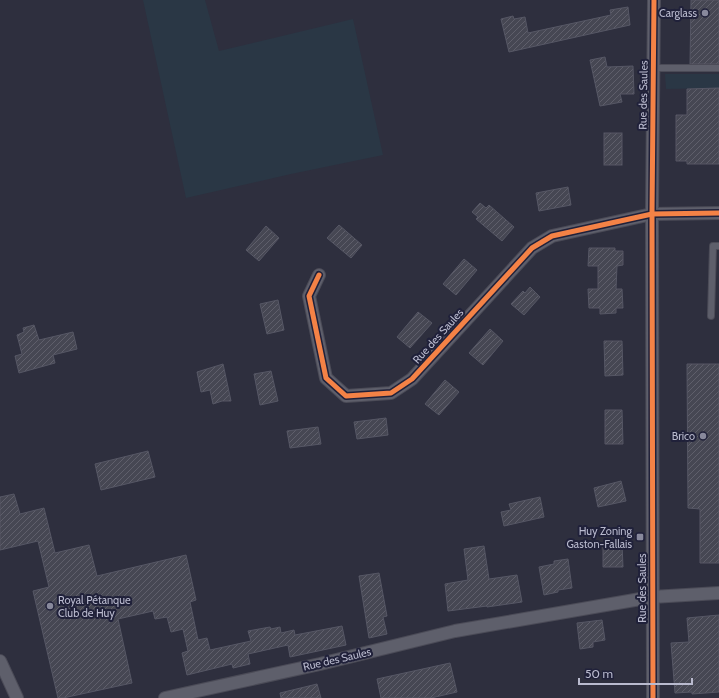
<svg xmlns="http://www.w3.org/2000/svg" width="719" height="698" font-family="Cabin,sans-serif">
<defs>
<pattern id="building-hatch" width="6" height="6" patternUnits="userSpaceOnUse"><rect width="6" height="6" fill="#464753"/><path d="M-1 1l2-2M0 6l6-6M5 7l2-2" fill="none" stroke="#5f5f6b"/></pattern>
</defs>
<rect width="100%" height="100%" fill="#2e2f3e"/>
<g fill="#2a3745">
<path d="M143 0H205L219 51 353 19 383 155 291 174 186 198Z"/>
<path d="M665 74H719V88L666 89Z"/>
</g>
<g fill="url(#building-hatch)" stroke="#565765">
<path d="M691 0H719V64H690Z"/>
<path d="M628 7 630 25 509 52 501 19 513 16 514 19 525 17 528 33 611 15 610 10Z"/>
<path d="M605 57 607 67 633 66 634 94H620L622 102 600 106 590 60Z"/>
<path d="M719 88V164H687V161H676V115H687V89Z"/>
<rect x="604" y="133" width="18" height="32"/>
<path d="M568 187 571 205 539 211 536 193Z"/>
<path d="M480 203 486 208 489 205 514 227 502 241 476 219 478 217 472 212Z"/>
<path d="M339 225 362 245 351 258 327 238Z"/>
<path d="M266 226 279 238 259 261 246 250Z"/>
<path d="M589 248H615V251H623V265L617 266 616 289H622L623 308H616V313L600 314V308H589L588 289H598V266H588Z"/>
<path d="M464 259 477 270 456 295 443 284Z"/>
<path d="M530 287 540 297 524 315 511 304 523 291 525 293Z"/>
<path d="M278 300 284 330 267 334 260 304Z"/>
<path d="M418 312 432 323 410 348 397 337Z"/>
<path d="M34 325 39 340 73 332 77 349 53 355 55 363 19 373 15 356 22 354 17 335 24 332 23 328Z"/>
<path d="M490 329 503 341 483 365 469 353Z"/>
<path d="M604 341H622L623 375 605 376Z"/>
<path d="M223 364 231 401H222L213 404 210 390 201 392 197 372Z"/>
<path d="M687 364H719V563H700V509L688 508Z"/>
<path d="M271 371 278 401 260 405 254 374Z"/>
<path d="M445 380 459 392 439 415 425 404Z"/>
<path d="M605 410H622L623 444H605Z"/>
<path d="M386 418 388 435 357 439 354 422Z"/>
<path d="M318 427 321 444 290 448 287 431Z"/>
<path d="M148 451 155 477 101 490 95 464Z"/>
<path d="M621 481 626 501 598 507 594 488Z"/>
<path d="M14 494 20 514 44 508 55 553 89 545 97 576 186 555 196 600 190 602 198 640 207 638 210 650 251 641 248 631 270 627 271 629 280 627 281 633 294 630 295 635 342 626 346 645 290 657 288 645 248 654 250 664 233 668 232 664 187 675 182 653 188 651 183 629 171 632 167 617 155 619 153 611 118 619 132 683 63 698H58L33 591 49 587 38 541 0 550V497Z"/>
<path d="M540 497 544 517 504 526 501 512 511 510 509 504Z"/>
<path d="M603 544H622L623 567H603Z"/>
<path d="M484 546 489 579 517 575 522 602 487 607V606L448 611 445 584 468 580 464 549Z"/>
<path d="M568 559 572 588 558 590V592L544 595 539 567 554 564V561Z"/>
<path d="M379 573 387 616 383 617 387 634 369 638 359 576Z"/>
<path d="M719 615V692L692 694V692L675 693 671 643 689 642 687 618Z"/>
<path d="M602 620 605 640 593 642V647L580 649 577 623Z"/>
<path d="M450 663 457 692 431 698H381L377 679Z"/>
<path d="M317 684 321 698H281L280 693Z"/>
</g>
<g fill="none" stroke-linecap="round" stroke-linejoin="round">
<g stroke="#4b4b57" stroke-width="8">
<g id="service">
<path d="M653 68H719"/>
<path d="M711 316 713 246H719"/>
</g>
</g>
<g stroke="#4b4b57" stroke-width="14">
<g id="minor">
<path d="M319 275 309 296 326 378 346 396 391 393 412 379 532 248 552 236 652 214 719 213"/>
<path d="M0 661 17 698"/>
<path d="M165 698 320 664 455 631 652 597 719 593"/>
<path d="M653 698 652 214 654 0"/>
</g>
</g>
<use href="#service" stroke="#5e5f6b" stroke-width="6"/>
<use href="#minor" stroke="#5e5f6b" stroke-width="12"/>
<g stroke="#20213a" stroke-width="8">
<g id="cycleway">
<path d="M319 275 309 296 326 378 346 396 391 393 412 379 532 248 552 236 652 214 719 213"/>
<path d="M653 698 652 214 654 0"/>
</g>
</g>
<use href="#cycleway" stroke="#f48246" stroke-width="5"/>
</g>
<g fill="#88899c" stroke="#20213a" stroke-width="1.5">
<circle cx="705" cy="13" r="4"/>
<circle cx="703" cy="436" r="4"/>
<rect x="636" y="533" width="8" height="8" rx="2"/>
<circle cx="50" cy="606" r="4"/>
</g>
<g text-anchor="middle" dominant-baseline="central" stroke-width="4" stroke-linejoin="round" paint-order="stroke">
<g font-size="11" fill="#b9bace" stroke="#20213a" text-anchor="end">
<text x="697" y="13">Carglass</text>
<text x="695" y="436">Brico</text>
<text x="632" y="531">Huy Zoning<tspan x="632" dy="13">Gaston-Fallais</tspan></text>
<text x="58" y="600" text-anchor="start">Royal Pétanque<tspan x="58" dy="13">Club de Huy</tspan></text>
</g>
<g font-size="11" fill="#b9bace" stroke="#20213a">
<text transform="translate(643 95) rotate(-89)">Rue des Saules</text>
<text transform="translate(438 336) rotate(-48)">Rue des Saules</text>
<text transform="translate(642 588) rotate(-90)">Rue des Saules</text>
<text transform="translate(337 659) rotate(-13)">Rue des Saules</text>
</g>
</g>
<path d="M579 678v6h113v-6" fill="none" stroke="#b9bace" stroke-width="2"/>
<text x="585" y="678" font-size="12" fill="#b9bace" stroke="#20213a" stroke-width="3" paint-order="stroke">50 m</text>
</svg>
